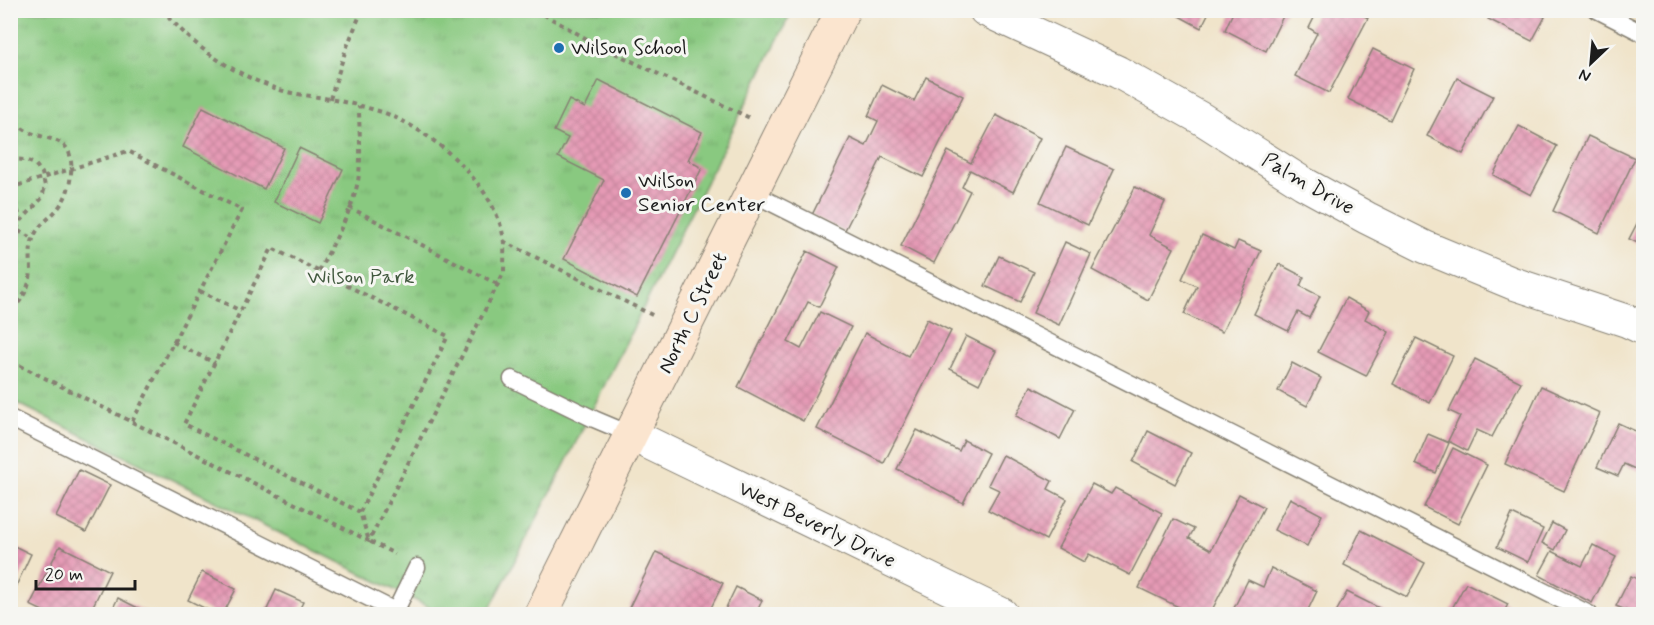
<svg xmlns="http://www.w3.org/2000/svg" width="1654" height="625" font-family="Mynerve,sans-serif">
<defs>
<pattern id="park-tufts" width="24" height="20" patternUnits="userSpaceOnUse" patternTransform="scale(1.5)"><rect width="24" height="20" fill="#89c980"/><path d="M3 7l-1-3M5 7V3M7 7l1-3M15 17l-1-3M17 17v-4M19 17l1-3" fill="none" stroke="#76ac6e"/></pattern>
<pattern id="building-cross-hatch" width="8" height="8" patternUnits="userSpaceOnUse" patternTransform="scale(1.5)"><rect width="8" height="8" fill="#e59ab5"/><path d="M0 0l8 8M0 8l8-8" fill="none" stroke="#c4849b"/></pattern>
</defs>
<rect width="100%" height="100%" fill="#f6f6f2"/>
<filter id="ink" filterUnits="userSpaceOnUse"><feTurbulence type="fractalNoise" baseFrequency=".0167" numOctaves="2"/><feDisplacementMap in="SourceGraphic" scale="12" xChannelSelector="R" yChannelSelector="G"/><feConvolveMatrix kernelMatrix="1 2 1 2 8 2 1 2 1" color-interpolation-filters="sRGB"/></filter>
<filter id="wash" filterUnits="userSpaceOnUse"><feTurbulence type="fractalNoise" baseFrequency=".008" numOctaves="4" result="noise"/><feDisplacementMap in="SourceGraphic" scale="24" xChannelSelector="R" yChannelSelector="G"/><feGaussianBlur stdDeviation="1.35" result="paint"/><feColorMatrix in="noise" values="0 0 0 0 0 0 0 0 0 0 0 0 0 0 0 0 0 1.4 0 .05"/><feComposite in="paint" operator="in"/></filter>
<g filter="url(#wash)">
<rect width="100%" height="100%" fill="#f0e4ca"/>
<path fill="url(#park-tufts)" stroke="#52724e" stroke-width="1.5" d="M10 11H792L559 476 487 614H443L11 400Z"/>
<g id="blocks">
<g fill="url(#building-cross-hatch)">
<path d="M1168 10H1210L1201 28Z"/>
<path d="M1234 10H1286L1266 51 1225 30Z"/>
<path d="M1318 10H1354L1368 18 1329 93 1295 76 1317 33 1309 28Z"/>
<path d="M1493 10H1532L1545 17 1532 41 1488 19Z"/>
<path d="M1373 49 1414 69 1390 120 1348 99Z"/>
<path d="M926 77 963 96 923 177 882 157 844 232 812 215 850 138 866 146 878 121 868 116 882 85 914 101Z"/>
<path d="M1457 78 1493 96 1463 154 1427 136Z"/>
<path d="M599 80 702 132 688 160 702 168 637 297 564 259 604 180 558 157 568 138 554 131 569 100 585 108Z"/>
<path d="M203 107 284 148 264 189 183 147Z"/>
<path d="M996 115 1040 138 1013 192 970 170 962 187 970 191 934 263 901 246 948 151 971 163Z"/>
<path d="M1519 126 1557 146 1531 195 1493 175Z"/>
<path d="M1588 136 1635 158 1599 233 1553 211Z"/>
<path d="M1066 147 1114 169 1088 225 1040 202Z"/>
<path d="M299 148 343 169 318 223 274 202Z"/>
<path d="M1135 187 1165 202 1149 235 1174 248 1148 300 1092 270Z"/>
<path d="M1644 210V246L1629 239Z"/>
<path d="M1202 235 1234 250 1238 241 1261 251 1222 332 1184 314 1197 286 1182 279Z"/>
<path d="M1065 242 1091 254 1059 325 1033 313Z"/>
<path d="M807 251 839 267 819 307 808 302 788 342 801 349 820 312 851 327 803 421 738 387Z"/>
<path d="M999 256 1034 272 1020 302 985 286Z"/>
<path d="M1279 264 1304 277 1300 286 1320 296 1309 318 1298 312 1288 331 1254 314Z"/>
<path d="M1346 298 1369 311 1365 319 1389 332 1366 376 1318 352Z"/>
<path d="M927 319 951 331 884 463 817 429 865 333 908 356Z"/>
<path d="M966 336 996 351 979 384 950 369Z"/>
<path d="M1416 338 1453 356 1430 403 1393 384Z"/>
<path d="M1475 359 1521 382 1492 437 1477 430 1467 451 1448 441 1460 416 1449 411Z"/>
<path d="M1292 363 1321 378 1307 406 1278 391Z"/>
<path d="M1031 386 1075 409 1060 439 1016 416Z"/>
<path d="M1541 386 1600 413 1564 491 1505 464Z"/>
<path d="M1618 423 1644 435V473L1624 464 1618 476 1597 467Z"/>
<path d="M917 430 959 451 964 440 988 453 963 503 897 469Z"/>
<path d="M1148 431 1191 453 1175 484 1133 462Z"/>
<path d="M1428 434 1449 443 1436 473 1415 464Z"/>
<path d="M1453 448 1487 465 1458 524 1424 507Z"/>
<path d="M1003 455 1052 481 1048 489 1067 499 1046 540 988 510 999 490 988 485Z"/>
<path d="M79 470 110 485 86 532 56 517Z"/>
<path d="M1092 484 1111 494 1115 488 1162 513 1130 575 1089 554 1084 562 1058 548Z"/>
<path d="M1239 494 1264 507 1210 614H1193L1139 588 1173 519 1194 529 1189 538 1211 550Z"/>
<path d="M1290 498 1322 515 1307 546 1274 530Z"/>
<path d="M1512 514 1543 529 1528 562 1497 547Z"/>
<path d="M1552 523 1565 530 1555 550 1542 543Z"/>
<path d="M1361 530 1425 563 1407 597 1344 565Z"/>
<path d="M10 544 31 554 10 599Z"/>
<path d="M1593 545 1616 557 1592 603 1539 575 1552 551 1582 566Z"/>
<path d="M60 546 110 571 89 614H49L30 605Z"/>
<path d="M656 552 723 583 708 614H626Z"/>
<path d="M1271 568 1317 591 1306 614H1231L1248 580 1263 587Z"/>
<path d="M202 572 236 589 223 614H216L188 600Z"/>
<path d="M1631 576 1644 582V614H1635L1616 606Z"/>
<path d="M1466 583 1508 604 1503 614H1449Z"/>
<path d="M736 587 762 600 757 612 763 614H723Z"/>
<path d="M276 590 303 602 297 614H265Z"/>
<path d="M1347 592 1391 614H1335Z"/>
<path d="M118 598 150 614H110Z"/>
</g>
</g>
</g>
<g filter="url(#ink)">
<use href="#blocks" fill-opacity="0" stroke="#868073" stroke-width="1.5"/>
<g fill="none" stroke-linecap="round" stroke-linejoin="round">
<g stroke="#868073" stroke-width="19">
<g id="lane">
<path d="M1597 10 1644 34"/>
<path d="M752 193 1589 614"/>
<path d="M512 379 594 419 632 435"/>
<path d="M10 418 401 614"/>
<path d="M395 612 417 567"/>
</g>
</g>
<g stroke="#868073" stroke-width="34">
<g id="street">
<path d="M985 10 1118 72 1202 119 1303 183 1367 218 1425 247 1512 283 1627 321 1644 329"/>
<path d="M632 435 1002 614"/>
</g>
</g>
<g stroke="#868073" stroke-width="35">
<path id="secondary" d="M541 614 843 10"/>
</g>
<g stroke="#868073" stroke-width="4" stroke-dasharray="4.5 4.5" stroke-linecap="butt">
<path d="M536 10 594 43 752 119"/>
<path d="M330 99 346 49 362 10"/>
<path d="M10 115C27 143 57 132 68 150 71 156 72 165 71 173 70 185 67 197 59 207 50 219 38 224 33 239 29 250 31 260 31 271 30 286 22 302 10 311"/>
<path d="M10 159 25 160 35 164 42 173 45 186 42 198 21 221 10 241"/>
<path d="M10 184 21 221"/>
<path d="M10 188 128 151 242 210 132 422 15 363"/>
<path d="M349 207 499 285"/>
<path d="M10 227 33 238"/>
<path d="M503 241 654 316"/>
<path d="M10 250 11 241"/>
<path d="M319 271C333 243 352 212 358 181 362 157 359 131 359 106"/>
<path d="M200 291 241 311"/>
<path d="M173 342 215 363"/>
<path d="M10 350 17 364"/>
<path d="M132 422 369 541 504 272C504 260 505 247 503 235 493 183 430 129 382 112 365 107 346 102 329 99 310 95 292 95 275 88 232 73 192 46 163 10"/>
<path d="M360 512 448 336 272 248 184 424 360 512 369 541 395 554"/>
</g>
<use href="#lane" stroke="#fff" stroke-width="16"/>
<use href="#street" stroke="#fff" stroke-width="32"/>
<use href="#secondary" stroke="#fbe5cf" stroke-width="33"/>
</g>
</g>
<g fill="#1f6fb2" stroke="#f6f6f2" stroke-width="2">
<circle cx="559" cy="48" r="6"/>
<circle cx="626" cy="193" r="6"/>
</g>
<g text-anchor="middle" dominant-baseline="central" stroke-width="6" stroke-linejoin="round" paint-order="stroke">
<g font-size="21" fill="#1c1c1c" stroke="#f6f6f2" text-anchor="start">
<text x="571" y="48">Wilson School</text>
<text x="638" y="181">Wilson<tspan x="638" dy="24">Senior Center</tspan></text>
</g>
<g font-size="21" fill="#1c1c1c" stroke="#f6f6f2">
<text transform="translate(1308 184) rotate(30)">Palm Drive</text>
<text transform="translate(693 313) rotate(-64)">North C Street</text>
<text transform="translate(817 525) rotate(26)">West Beverly Drive</text>
</g>
<g font-size="21" fill="#42593f" stroke="#f6f6f2">
<text x="361" y="277">Wilson Park</text>
</g>
</g>
<rect width="1654" height="625" fill="none" stroke="#f6f6f2" stroke-width="36"/>
<g transform="translate(1591 63) rotate(206)" stroke="#f6f6f2" stroke-width="4.5" paint-order="stroke">
<path d="M0-4.5L10 22L0 15L-10 22Z" fill="#1c1c1c"/>
<text y="-9" font-size="16" font-weight="bold" text-anchor="middle" fill="#1c1c1c">N</text>
</g>
<path d="M36 580v9h99v-9" fill="none" stroke="#1c1c1c" stroke-width="3"/>
<text x="45" y="580" font-size="18" fill="#1c1c1c" stroke="#f6f6f2" stroke-width="4.5" paint-order="stroke">20 m</text>
</svg>
